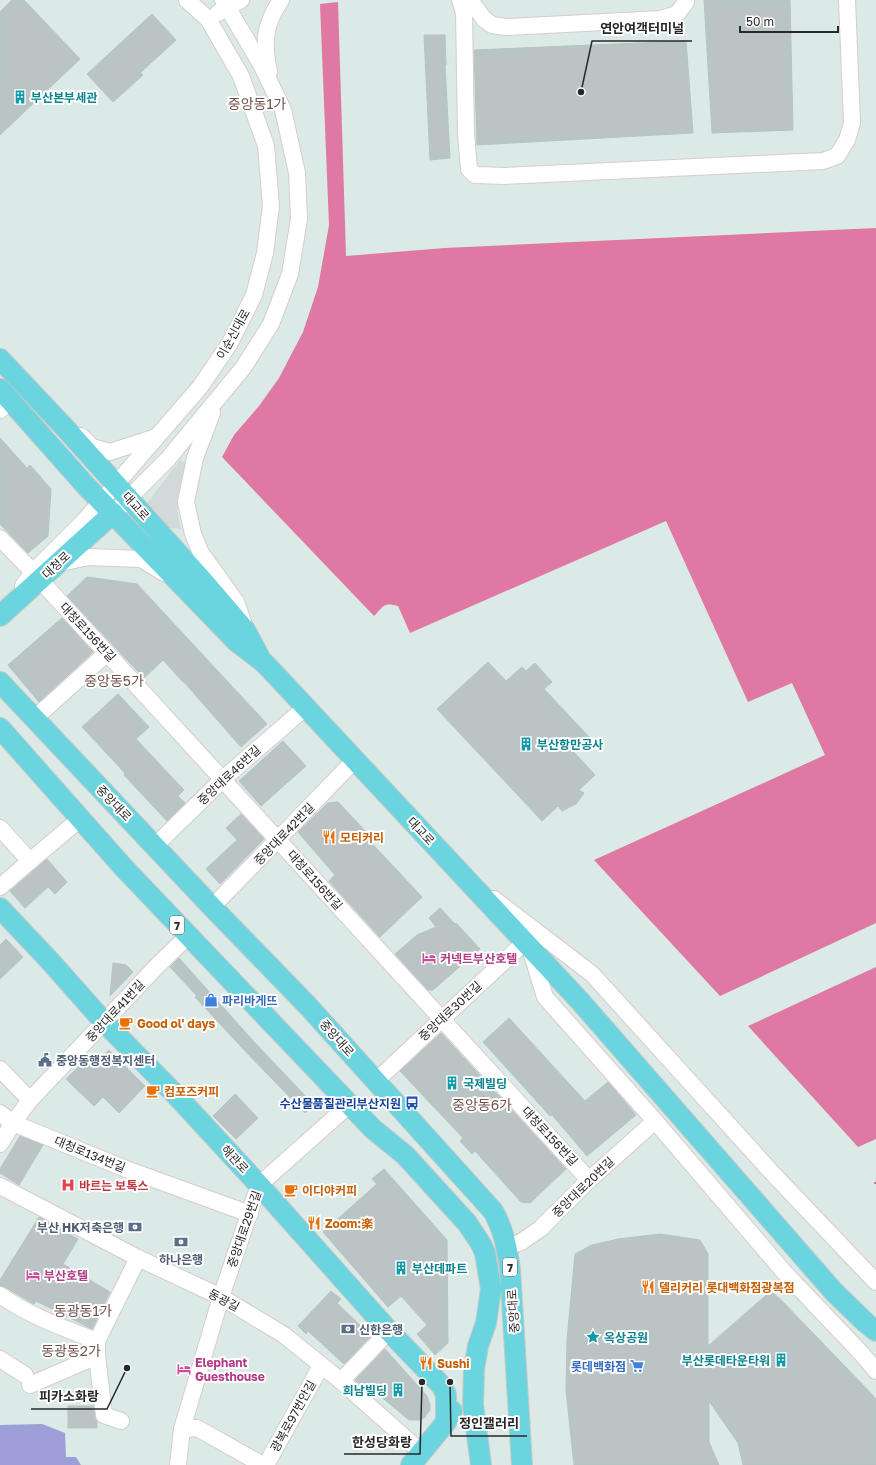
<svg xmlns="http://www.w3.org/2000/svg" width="876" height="1465" font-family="'Golos Text','Noto Sans KR',sans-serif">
<rect width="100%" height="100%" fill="#dbe9e7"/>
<path fill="#9e9ed9" d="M42 1424 65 1433 66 1457H76L81 1465H0V1425Z"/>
<path fill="#d1dad9" d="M180 460 186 464 178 503 177 511 181 529 162 527 145 506Z"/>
<g fill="#df79a3">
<path d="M338 2 346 256 445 248 876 228V923L720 996 594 860 825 755 792 683 748 702 666 521 410 633 398 606C383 602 384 606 374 616L222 457 234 435 259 406 279 378 303 332 318 287 329 225 320 4Z"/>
<path d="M876 967V1139L858 1147 748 1026Z"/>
</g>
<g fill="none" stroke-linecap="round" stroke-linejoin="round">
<path stroke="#881c40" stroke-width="1" stroke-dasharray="5 4" stroke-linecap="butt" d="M874 1183H876"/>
</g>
<g fill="#bbc4c4" stroke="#b5c4c3">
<path d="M12 0H24L80 59 0 135V12Z"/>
<path d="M704 0H790L793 130 712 133Z"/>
<path d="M152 14 176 40 140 73 143 75 113 102 87 74Z"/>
<path d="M424 35H445L446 65H445L450 158 430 160Z"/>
<path d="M686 41 693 133 477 145 474 50Z"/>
<path d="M0 438 27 468 30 465 51 489 48 536 28 553 0 524Z"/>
<path d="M87 577 137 584 267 724 241 747 184 682H183L163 660 144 678 67 596Z"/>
<path d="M62 618 93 652 39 702 8 665Z"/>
<path d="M488 662 506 681 522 667 526 671 535 663 552 682 544 689 589 737 573 751 595 775 579 790 584 793 576 804 562 811 558 806 542 821 437 709Z"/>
<path d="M118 694 149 727 136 739 184 790 178 796 185 803 167 821 124 775 125 773 82 727Z"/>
<path d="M283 741 306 766 261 806 239 781Z"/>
<path d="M338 802 368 834 365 836 422 897 380 937 329 881 335 875 298 832 328 803Z"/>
<path d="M241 814 264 839 220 884 206 869 237 840 226 828Z"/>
<path d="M47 859 67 882 55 894 48 887 25 908 10 891Z"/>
<path d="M440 908 455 924 456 923 480 949 433 990H428L395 954 417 935 436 927 429 918Z"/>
<path d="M6 939 23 957 0 979V945Z"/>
<path d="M179 958 256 1044 314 1105 305 1113 247 1053 195 997 197 996 170 967Z"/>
<path d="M113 963 126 965 133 972 110 996Z"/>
<path d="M509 1018 585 1101 608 1082 636 1115 587 1156 552 1115 550 1116 483 1042Z"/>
<path d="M441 1033 566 1169 530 1203 521 1202 475 1151 472 1154 460 1141 463 1138 400 1071Z"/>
<path d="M109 1050 145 1086 119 1113 103 1097 94 1106 66 1079 88 1057 95 1064Z"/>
<path d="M235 1094 258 1118 236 1139 213 1116Z"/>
<path d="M20 1136 43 1145 19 1185 0 1173V1169Z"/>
<path d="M384 1169 447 1240 448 1343 435 1355 417 1334 427 1325 401 1296 388 1307 323 1232 377 1184 372 1179Z"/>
<path d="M39 1217 78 1239 63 1264 110 1292 92 1329 36 1301 34 1304 5 1287 0 1286V1280Z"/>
<path d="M660 1234 700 1240 708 1254V1346L771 1291 782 1301 864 1386 876 1399V1465H743L738 1443 709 1401V1442L719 1465H574L566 1391 567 1340 575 1254 592 1245 618 1239Z"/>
<path d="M331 1291 341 1299 337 1303 371 1336 344 1364 308 1331 306 1334 298 1326Z"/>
<path d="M385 1349 427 1396 430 1405V1410L424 1418 419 1420H409L372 1389 369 1393 355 1380Z"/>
<path d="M68 1406H93L95 1416 97 1421V1428H68Z"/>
</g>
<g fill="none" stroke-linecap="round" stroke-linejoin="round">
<g stroke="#d8ccca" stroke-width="18">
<g id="minor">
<path d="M460 0 464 13 466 133 469 169 475 175 505 176 823 161 837 156 847 140 852 123 847 0"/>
<path d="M470 0 484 19 492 25 506 27 661 19 677 14 686 2V0"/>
<path d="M218 13 241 0"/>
<path d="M269 72C263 43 264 25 281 0"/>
<path d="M0 410 10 400"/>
<path d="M212 413 195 458 186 502 193 534 201 553 236 602 244 625"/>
<path d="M81 436 92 447 110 452 156 437"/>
<path d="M120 507 167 460 243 368 271 324 290 274 299 219 297 173 283 110 262 66 223 0"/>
<path d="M0 538 33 572"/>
<path d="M56 564 88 557 141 559 164 573"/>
<path d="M40 580 589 1180"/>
<path d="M23 586 33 572 85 520 200 387 230 343 254 295 265 253 271 206 266 146 241 76 208 19 187 0"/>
<path d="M34 719 107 653"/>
<path d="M0 828 30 861"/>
<path d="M155 846 223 779 306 707"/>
<path d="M0 887 30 861 80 819"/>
<path d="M494 899 592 974 776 1177 876 1282"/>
<path d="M212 907 355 760"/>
<path d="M530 948 545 997 655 1121 784 1272 861 1353 876 1371"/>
<path d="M0 1069 30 1100"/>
<path d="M376 1081 442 1019 525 942"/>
<path d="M0 1113 13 1123 126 1169 250 1214"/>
<path d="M0 1144 13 1123 30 1100 159 964 188 936"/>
<path d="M0 1186 138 1258 221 1297 284 1335 341 1381 421 1452"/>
<path d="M507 1247 521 1242 540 1229 589 1180 655 1121"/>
<path d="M0 1295C30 1316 64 1328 97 1341V1356L104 1415 121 1421"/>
<path d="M97 1341 138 1258"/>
<path d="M0 1359 25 1375"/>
<path d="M341 1381 389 1331"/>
<path d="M30 1385 97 1356"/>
<path d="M182 1429 197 1428 263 1465"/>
<path d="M178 1465 182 1429 221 1297 259 1185 350 1104"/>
<path d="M266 1465 321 1366"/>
</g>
</g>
<g stroke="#c7c7c7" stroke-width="22">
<g id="major">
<path d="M0 359 66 429 203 581 245 630 259 656"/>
<path d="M0 389 87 487 237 642 262 661 271 670 580 1001 834 1292 866 1323 876 1331"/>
<path d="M0 616 113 513"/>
<path d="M0 682 212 907 308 1006 493 1211C504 1230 507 1249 510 1269L522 1465"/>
<path d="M0 728 124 868 373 1129 405 1155 467 1223 481 1244 485 1253 491 1289 486 1323 478 1346 474 1369 473 1405 481 1465"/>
<path d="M0 908 50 961 104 1022 174 1093 259 1185 389 1331 442 1386 446 1395V1422"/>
<path d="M411 1465 446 1422 452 1411"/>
</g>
</g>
<use href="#minor" stroke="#fff" stroke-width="16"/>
<use href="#major" stroke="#6ad4df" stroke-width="20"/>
</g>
<defs>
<g id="building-bare" transform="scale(1.08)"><path d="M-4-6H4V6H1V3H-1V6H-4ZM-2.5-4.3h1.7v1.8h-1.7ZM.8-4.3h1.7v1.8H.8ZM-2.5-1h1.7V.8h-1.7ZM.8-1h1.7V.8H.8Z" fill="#0f9aa8" stroke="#fff" stroke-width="2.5" paint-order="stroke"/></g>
<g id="restaurant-bare" transform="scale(1.08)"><path d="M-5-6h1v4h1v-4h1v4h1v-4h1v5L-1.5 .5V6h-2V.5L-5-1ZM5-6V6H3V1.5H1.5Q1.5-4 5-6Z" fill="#e8710a" stroke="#fff" stroke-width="2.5" paint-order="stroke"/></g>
<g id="hotel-bare" transform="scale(1.08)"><path d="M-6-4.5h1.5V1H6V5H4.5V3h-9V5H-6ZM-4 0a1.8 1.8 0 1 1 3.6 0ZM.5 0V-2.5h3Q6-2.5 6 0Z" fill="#d1479c" stroke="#fff" stroke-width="2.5" paint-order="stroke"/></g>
<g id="shop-bare" transform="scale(1.08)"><path d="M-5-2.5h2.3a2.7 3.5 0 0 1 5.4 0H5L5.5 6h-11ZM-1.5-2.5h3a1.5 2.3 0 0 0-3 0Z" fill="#3f7fe0" stroke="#fff" stroke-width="2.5" paint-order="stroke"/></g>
<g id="cafe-bare" transform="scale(1.08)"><path d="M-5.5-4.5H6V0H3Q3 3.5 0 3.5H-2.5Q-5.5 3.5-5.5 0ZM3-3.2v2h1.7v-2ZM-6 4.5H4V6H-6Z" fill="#e8710a" stroke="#fff" stroke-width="2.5" paint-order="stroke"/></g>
<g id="civic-bare" transform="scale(1.08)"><path d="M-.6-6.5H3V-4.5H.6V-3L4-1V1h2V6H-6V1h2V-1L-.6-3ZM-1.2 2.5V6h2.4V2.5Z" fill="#5c6f8a" stroke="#fff" stroke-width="2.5" paint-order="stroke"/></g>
<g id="bus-bare" transform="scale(1.08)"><path d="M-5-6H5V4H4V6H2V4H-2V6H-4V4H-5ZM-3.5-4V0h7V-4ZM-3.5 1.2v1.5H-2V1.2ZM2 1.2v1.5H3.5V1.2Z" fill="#1a4fb4" stroke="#fff" stroke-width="2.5" paint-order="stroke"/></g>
<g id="hospital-bare" transform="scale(1.08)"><path d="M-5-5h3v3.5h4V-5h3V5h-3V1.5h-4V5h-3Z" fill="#e0444e" stroke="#fff" stroke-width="2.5" paint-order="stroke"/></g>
<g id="bank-bare" transform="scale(1.08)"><path d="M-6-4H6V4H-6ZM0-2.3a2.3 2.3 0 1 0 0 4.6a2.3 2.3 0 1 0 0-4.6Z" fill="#5c6f8a" stroke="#fff" stroke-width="2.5" paint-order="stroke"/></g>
<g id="sight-bare" transform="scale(1.08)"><path d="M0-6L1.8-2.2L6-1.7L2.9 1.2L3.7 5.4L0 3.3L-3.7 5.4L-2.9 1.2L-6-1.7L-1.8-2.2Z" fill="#0f9aa8" stroke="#fff" stroke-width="2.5" paint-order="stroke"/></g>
<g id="supermarket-bare" transform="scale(1.08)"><path d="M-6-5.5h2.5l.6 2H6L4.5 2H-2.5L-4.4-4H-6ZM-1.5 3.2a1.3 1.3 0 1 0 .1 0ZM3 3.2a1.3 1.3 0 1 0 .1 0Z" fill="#3f7fe0" stroke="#fff" stroke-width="2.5" paint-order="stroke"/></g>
</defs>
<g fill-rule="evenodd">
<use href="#building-bare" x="20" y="97"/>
<use href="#building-bare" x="526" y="744"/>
<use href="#restaurant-bare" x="329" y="837"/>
<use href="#hotel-bare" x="429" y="958"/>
<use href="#shop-bare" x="211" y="1000"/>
<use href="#cafe-bare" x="126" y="1023"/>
<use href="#civic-bare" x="45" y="1060"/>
<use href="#building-bare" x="452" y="1083"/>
<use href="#cafe-bare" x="153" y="1091"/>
<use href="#bus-bare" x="412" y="1103"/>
<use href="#hospital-bare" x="68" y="1185"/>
<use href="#cafe-bare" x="291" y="1190"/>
<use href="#restaurant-bare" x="314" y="1223"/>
<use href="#bank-bare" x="135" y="1227"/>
<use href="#bank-bare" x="181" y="1242"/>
<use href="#building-bare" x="401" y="1268"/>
<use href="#hotel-bare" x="33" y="1275"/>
<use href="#restaurant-bare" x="648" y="1287"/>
<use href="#bank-bare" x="348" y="1329"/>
<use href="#sight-bare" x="593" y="1337"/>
<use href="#building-bare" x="781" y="1360"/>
<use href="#restaurant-bare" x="426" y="1363"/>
<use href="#supermarket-bare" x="637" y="1366"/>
<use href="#hotel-bare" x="184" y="1369"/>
<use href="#building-bare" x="398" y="1390"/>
</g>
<g text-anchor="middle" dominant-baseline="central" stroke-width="4" stroke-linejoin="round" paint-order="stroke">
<g fill="#fff" stroke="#686868" stroke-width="1">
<rect x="170" y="916" width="14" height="18" rx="3"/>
<rect x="503" y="1258" width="14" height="18" rx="3"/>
</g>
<g font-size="11" font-weight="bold" fill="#282828">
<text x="177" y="925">7</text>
<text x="510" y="1267">7</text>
</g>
<g font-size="12" font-weight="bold" fill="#0d838f" stroke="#fff" text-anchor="start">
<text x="31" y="97">부산본부세관</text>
<text x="537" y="744">부산항만공사</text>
<text x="463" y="1083">국제빌딩</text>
<text x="412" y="1268">부산데파트</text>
<text x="604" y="1337">옥상공원</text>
<text x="770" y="1360" text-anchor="end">부산롯데타운타워</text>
<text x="387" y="1390" text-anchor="end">희남빌딩</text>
</g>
<g font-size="12" fill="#282828" stroke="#fff">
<text transform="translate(233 334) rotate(-61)">이순신대로</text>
<text transform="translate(136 506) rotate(48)">대교로</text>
<text transform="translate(56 565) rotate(-43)">대청로</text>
<text transform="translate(88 632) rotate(47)">대청로156번길</text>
<text transform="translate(229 775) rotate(-43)">중앙대로46번길</text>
<text transform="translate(114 803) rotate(46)">중앙대로</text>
<text transform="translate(421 831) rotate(47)">대교로</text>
<text transform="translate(284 834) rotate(-46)">중앙대로42번길</text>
<text transform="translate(315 880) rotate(48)">대청로156번길</text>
<text transform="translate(115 1011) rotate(-47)">중앙대로41번길</text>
<text transform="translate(450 1011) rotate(-43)">중앙대로30번길</text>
<text transform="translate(337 1038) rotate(48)">중앙대로</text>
<text transform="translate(550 1136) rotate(47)">대청로156번길</text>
<text transform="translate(90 1154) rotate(22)">대청로134번길</text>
<text transform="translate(235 1159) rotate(47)">해관로</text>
<text transform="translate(583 1187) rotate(-44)">중앙대로20번길</text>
<text transform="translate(244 1229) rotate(-71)">중앙대로29번길</text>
<text transform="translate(224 1300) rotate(28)">동광길</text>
<text transform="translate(513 1311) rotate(-94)">중앙대로</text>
<text transform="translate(293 1416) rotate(-61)">광복로97번안길</text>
</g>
<g font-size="12" font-weight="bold" fill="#c56008" stroke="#fff" text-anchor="start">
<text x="340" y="837">모티커리</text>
<text x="137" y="1023">Good ol' days</text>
<text x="164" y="1091">컴포즈커피</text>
<text x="302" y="1190">이디야커피</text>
<text x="325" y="1223">Zoom:楽</text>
<text x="659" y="1287">델리커리 롯대백화점광복점</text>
<text x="437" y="1363">Sushi</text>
</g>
<g font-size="12" font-weight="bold" fill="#b23c85" stroke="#fff" text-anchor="start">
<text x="440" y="958">커넥트부산호텔</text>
<text x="44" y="1275">부산호텔</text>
<text x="195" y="1362">Elephant<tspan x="195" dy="14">Guesthouse</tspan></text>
</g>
<g font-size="12" font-weight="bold" fill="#366cbe" stroke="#fff" text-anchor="start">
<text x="222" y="1000">파리바게뜨</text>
<text x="626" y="1366" text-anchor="end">롯데백화점</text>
</g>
<g font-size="12" font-weight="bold" fill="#4e5e75" stroke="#fff" text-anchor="start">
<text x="56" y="1060">중앙동행정복지센터</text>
<text x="124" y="1227" text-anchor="end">부산 HK저축은행</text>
<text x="181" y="1259" text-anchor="middle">하나은행</text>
<text x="359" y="1329">신한은행</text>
</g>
<g font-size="12" font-weight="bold" fill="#164399" stroke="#fff" text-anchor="end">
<text x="401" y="1103">수산물품질관리부산지원</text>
</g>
<g font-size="12" font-weight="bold" fill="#be3a42" stroke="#fff" text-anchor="start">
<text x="79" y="1185">바르는 보톡스</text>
</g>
<g font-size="14" fill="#73544e" stroke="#fff">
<text x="257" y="103">중앙동1가</text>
<text x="114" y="680">중앙동5가</text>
<text x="482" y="1104">중앙동6가</text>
<text x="83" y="1310">동광동1가</text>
<text x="71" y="1350">동광동2가</text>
</g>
</g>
<path fill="none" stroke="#282828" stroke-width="1.5" d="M581 92L592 41H692M127 1368L107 1409H31M450 1382L451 1436H527M422 1382L420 1454H344"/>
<g fill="#282828" stroke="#fff" stroke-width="1.5">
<circle cx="581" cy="92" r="4"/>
<circle cx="127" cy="1368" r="4"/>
<circle cx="450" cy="1382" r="4"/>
<circle cx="422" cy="1382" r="4"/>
</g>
<g font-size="13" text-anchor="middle" font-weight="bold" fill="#282828" stroke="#fff" stroke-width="4" stroke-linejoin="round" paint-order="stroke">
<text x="642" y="33">연안여객터미널</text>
<text x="69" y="1401">피카소화랑</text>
<text x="489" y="1428">정인갤러리</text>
<text x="382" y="1447">한성당화랑</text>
</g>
<path d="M740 26v6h98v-6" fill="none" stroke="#282828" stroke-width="2"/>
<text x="746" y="26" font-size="12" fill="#282828" stroke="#ffffff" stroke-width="3" paint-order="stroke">50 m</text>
</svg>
